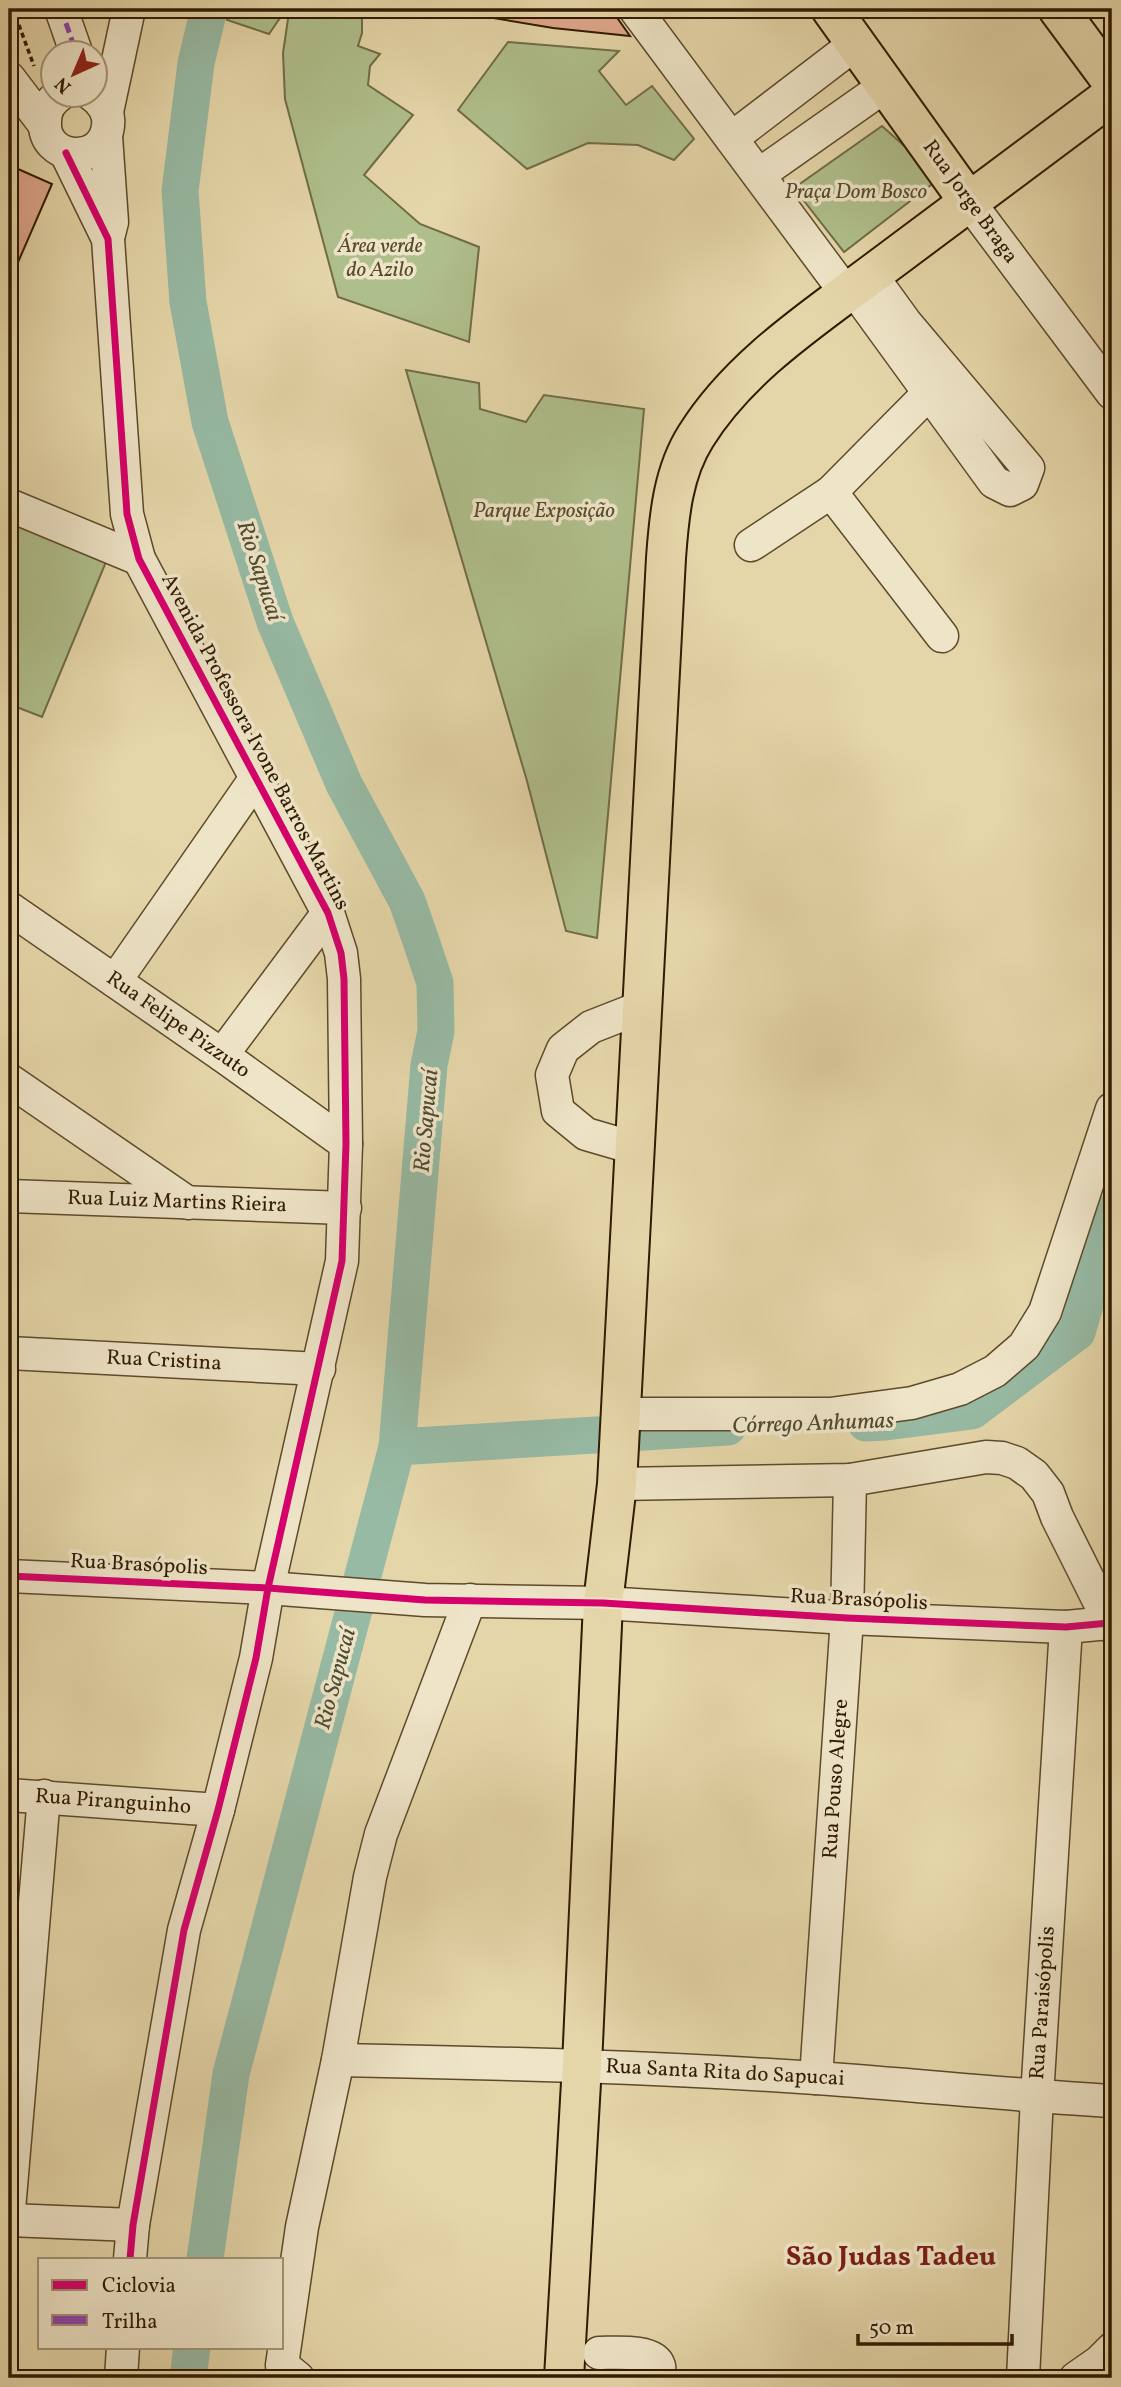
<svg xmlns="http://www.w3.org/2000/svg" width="1121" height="2387" font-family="Vollkorn,serif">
<rect width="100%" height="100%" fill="#e5d6a9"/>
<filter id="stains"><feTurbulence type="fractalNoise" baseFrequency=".00286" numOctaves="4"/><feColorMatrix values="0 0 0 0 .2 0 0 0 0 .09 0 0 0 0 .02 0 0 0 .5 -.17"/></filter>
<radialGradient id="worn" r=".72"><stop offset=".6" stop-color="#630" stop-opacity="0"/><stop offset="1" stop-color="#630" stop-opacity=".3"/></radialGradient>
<g fill="#afbf8c" stroke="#706d46" stroke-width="2">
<path d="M232 9H286L269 34 227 20Z"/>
<path d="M319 9H362V33L358 46 380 54 370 66 368 85 413 115 364 175 420 224 479 247 469 342 338 297 285 99 283 53 289 12 311 14Z"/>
<path d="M508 42 619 51 599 71 626 105 652 86 694 139 674 160 638 145 588 143 527 169 458 110Z"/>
<path d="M882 126 940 178 844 252 794 188Z"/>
<path d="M406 370 479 383 480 409 526 422 544 395 644 409 597 938 566 931 527 781Z"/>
<path d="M9 517 108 557 42 717 9 704Z"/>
</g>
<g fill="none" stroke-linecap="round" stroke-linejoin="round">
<g stroke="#97baa4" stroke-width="37">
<path d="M866 1423 886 1422 972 1411 1077 1332 1112 1212"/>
<path d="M397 1447 728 1427"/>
<path d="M205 2259 231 2074 397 1447 429 1065 436 1031 435 983 420 938 407 901 344 784 275 622 210 422 188 302 180 191 196 63 209 9"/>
<path d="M188 2378 192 2347"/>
</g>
</g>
<g fill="#dfa78c" stroke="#301b00" stroke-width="2">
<path d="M494 9H611L630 36 553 28 493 18Z"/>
<path d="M9 165 52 184 9 283Z"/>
</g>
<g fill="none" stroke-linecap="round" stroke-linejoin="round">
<g stroke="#5d4a2a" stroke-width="35">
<g id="minor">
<path d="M61 9 76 52"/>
<path d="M635 9 846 293"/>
<path d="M9 78 44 124"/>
<path d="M61 94C51 100 45 109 45 121 42 161 103 167 108 126 110 113 102 101 91 94"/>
<path d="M107 112 129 9"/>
<path d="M106 136 112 222 109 234"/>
<path d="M732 138 855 44"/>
<path d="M66 153 108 239 127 514 139 559 328 913 341 953 344 979 346 1144 342 1261 268 1588 256 1658 218 1810 184 1930 133 2225 130 2259"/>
<path d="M760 174 885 86"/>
<path d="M969 202 1112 393"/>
<path d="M853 288 994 482 1010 490 1022 484 1028 468 905 322 871 275"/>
<path d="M929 393 831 492 942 636"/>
<path d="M9 505 139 559"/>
<path d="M751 545 831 492"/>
<path d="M9 908 222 1055 346 1144"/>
<path d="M115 981 256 778"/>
<path d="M222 1055 328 913"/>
<path d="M9 1080 188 1203"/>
<path d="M634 1148 586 1134 558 1111 552 1075 563 1049 591 1027 642 1007"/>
<path d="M9 1196 345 1208"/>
<path d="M9 1353 319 1369"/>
<path d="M619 1414H830L912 1403 960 1389 995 1371 1024 1346 1045 1312 1112 1109"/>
<path d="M617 1484 850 1480 986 1457 1002 1458 1017 1463 1034 1475 1048 1493 1057 1517 1112 1627"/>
<path d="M9 1576 268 1588 425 1600 603 1603 847 1618 1066 1627 1109 1623 1112 1621"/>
<path d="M9 1795 218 1810"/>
<path d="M338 2060C497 2063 656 2067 816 2078 915 2085 1013 2095 1112 2101"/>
<path d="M816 2078 847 1618 850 1480"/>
<path d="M9 2210 44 1796"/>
<path d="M9 2220 133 2225"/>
<path d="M599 2353C614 2353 654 2349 659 2366 660 2370 659 2374 659 2378"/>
<path d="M121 2378 123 2347"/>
<path d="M298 2378 282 2365 302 2227 338 2060 370 1877 381 1834 470 1600"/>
<path d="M1023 2378 1037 2097 1066 1627"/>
<path d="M1076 2378 1099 2362 1112 2349"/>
</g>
</g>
<g stroke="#301b00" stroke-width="42">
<g id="highway">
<path d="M831 9 969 202"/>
<path d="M1058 9 1112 82"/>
<path d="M564 2378 582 2065 603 1603 617 1484 666 558C669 516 673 472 696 436 739 367 811 320 875 272 954 213 1033 154 1112 95"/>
</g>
</g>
<path stroke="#301b00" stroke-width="3.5" stroke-dasharray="5 3.5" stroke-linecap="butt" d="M13 9 34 66"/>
<use href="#minor" stroke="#eee4c7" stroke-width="32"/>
<use href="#highway" stroke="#e5d6a9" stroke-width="38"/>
<path stroke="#8e44ad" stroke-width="5" stroke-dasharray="10 5" stroke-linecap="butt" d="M61 9 76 52"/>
<g stroke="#eee4c7" stroke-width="11">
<g id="cycleway">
<path d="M66 153 108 239 127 514 139 559 328 913 341 953 344 979 346 1144 342 1261 268 1588 256 1658 218 1810 184 1930 133 2225 130 2259"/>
<path d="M9 1576 268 1588 425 1600 603 1603 847 1618 1066 1627 1109 1623 1112 1621"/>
</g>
</g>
<use href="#cycleway" stroke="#d6006c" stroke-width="7"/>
</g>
<g text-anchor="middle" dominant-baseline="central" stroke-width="7" stroke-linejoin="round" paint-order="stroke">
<g font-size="21" font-style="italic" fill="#564c2a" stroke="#eee4c7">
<text x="856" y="192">Praça Dom Bosco</text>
<text x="380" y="246">Área verde<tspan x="380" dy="24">do Azilo</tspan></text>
<text x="544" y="511">Parque Exposição</text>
</g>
<g font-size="21" fill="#301b00" stroke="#eee4c7">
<text transform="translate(970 202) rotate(54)">Rua Jorge Braga</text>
<text transform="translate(255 742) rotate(62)">Avenida Professora Ivone Barros Martins</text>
<text transform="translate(178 1025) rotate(35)">Rua Felipe Pizzuto</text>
<text transform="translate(177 1202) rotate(2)">Rua Luiz Martins Rieira</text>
<text transform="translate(164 1361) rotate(3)">Rua Cristina</text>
<text transform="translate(139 1565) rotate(3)">Rua Brasópolis</text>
<text transform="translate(859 1600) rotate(3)">Rua Brasópolis</text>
<text transform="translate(836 1779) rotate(-86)">Rua Pouso Alegre</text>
<text transform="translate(113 1802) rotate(4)">Rua Piranguinho</text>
<text transform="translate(1043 2003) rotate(-86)">Rua Paraisópolis</text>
<text transform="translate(725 2073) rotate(3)">Rua Santa Rita do Sapucai</text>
</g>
<g font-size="23" font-style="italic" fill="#4f4b31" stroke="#eee4c7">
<text transform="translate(259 571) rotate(72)">Rio Sapucaí</text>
<text transform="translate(427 1121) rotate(-85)">Rio Sapucaí</text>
<text transform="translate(813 1424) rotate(-2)">Córrego Anhumas</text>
<text transform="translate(336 1679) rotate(-75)">Rio Sapucaí</text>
</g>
<g font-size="28" font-weight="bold" fill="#7a1f14" stroke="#eee4c7">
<text x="891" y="2257">São Judas Tadeu</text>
</g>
</g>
<rect width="1121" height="2387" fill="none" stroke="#e5d6a9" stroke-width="35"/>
<rect x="10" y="10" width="1100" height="2366" fill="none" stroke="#301b00" stroke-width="3.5"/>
<rect x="18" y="18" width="1086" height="2352" fill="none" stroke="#301b00" stroke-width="2"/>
<rect x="38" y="2258" width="245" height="91" fill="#eee4c7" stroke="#a29477" stroke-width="2"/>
<rect x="52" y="2280" width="35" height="10" fill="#d6006c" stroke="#a29477" stroke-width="2"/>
<text x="102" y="2292" font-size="21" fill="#301b00">Ciclovia</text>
<rect x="52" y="2315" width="35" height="10" fill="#8e44ad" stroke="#a29477" stroke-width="2"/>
<text x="102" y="2328" font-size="21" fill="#301b00">Trilha</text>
<g transform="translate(74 74) rotate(224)"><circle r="33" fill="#eee4c7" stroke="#a29477" stroke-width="2"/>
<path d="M0-5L12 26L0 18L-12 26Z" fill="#8f2418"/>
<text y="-10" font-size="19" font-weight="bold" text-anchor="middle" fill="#301b00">N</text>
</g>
<path d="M858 2334v10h154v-10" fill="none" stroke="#301b00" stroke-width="3.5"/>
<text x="869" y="2334" font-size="21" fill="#301b00" stroke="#eee4c7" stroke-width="5" paint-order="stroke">50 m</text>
<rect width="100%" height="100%" filter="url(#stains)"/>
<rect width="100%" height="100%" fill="url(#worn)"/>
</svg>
